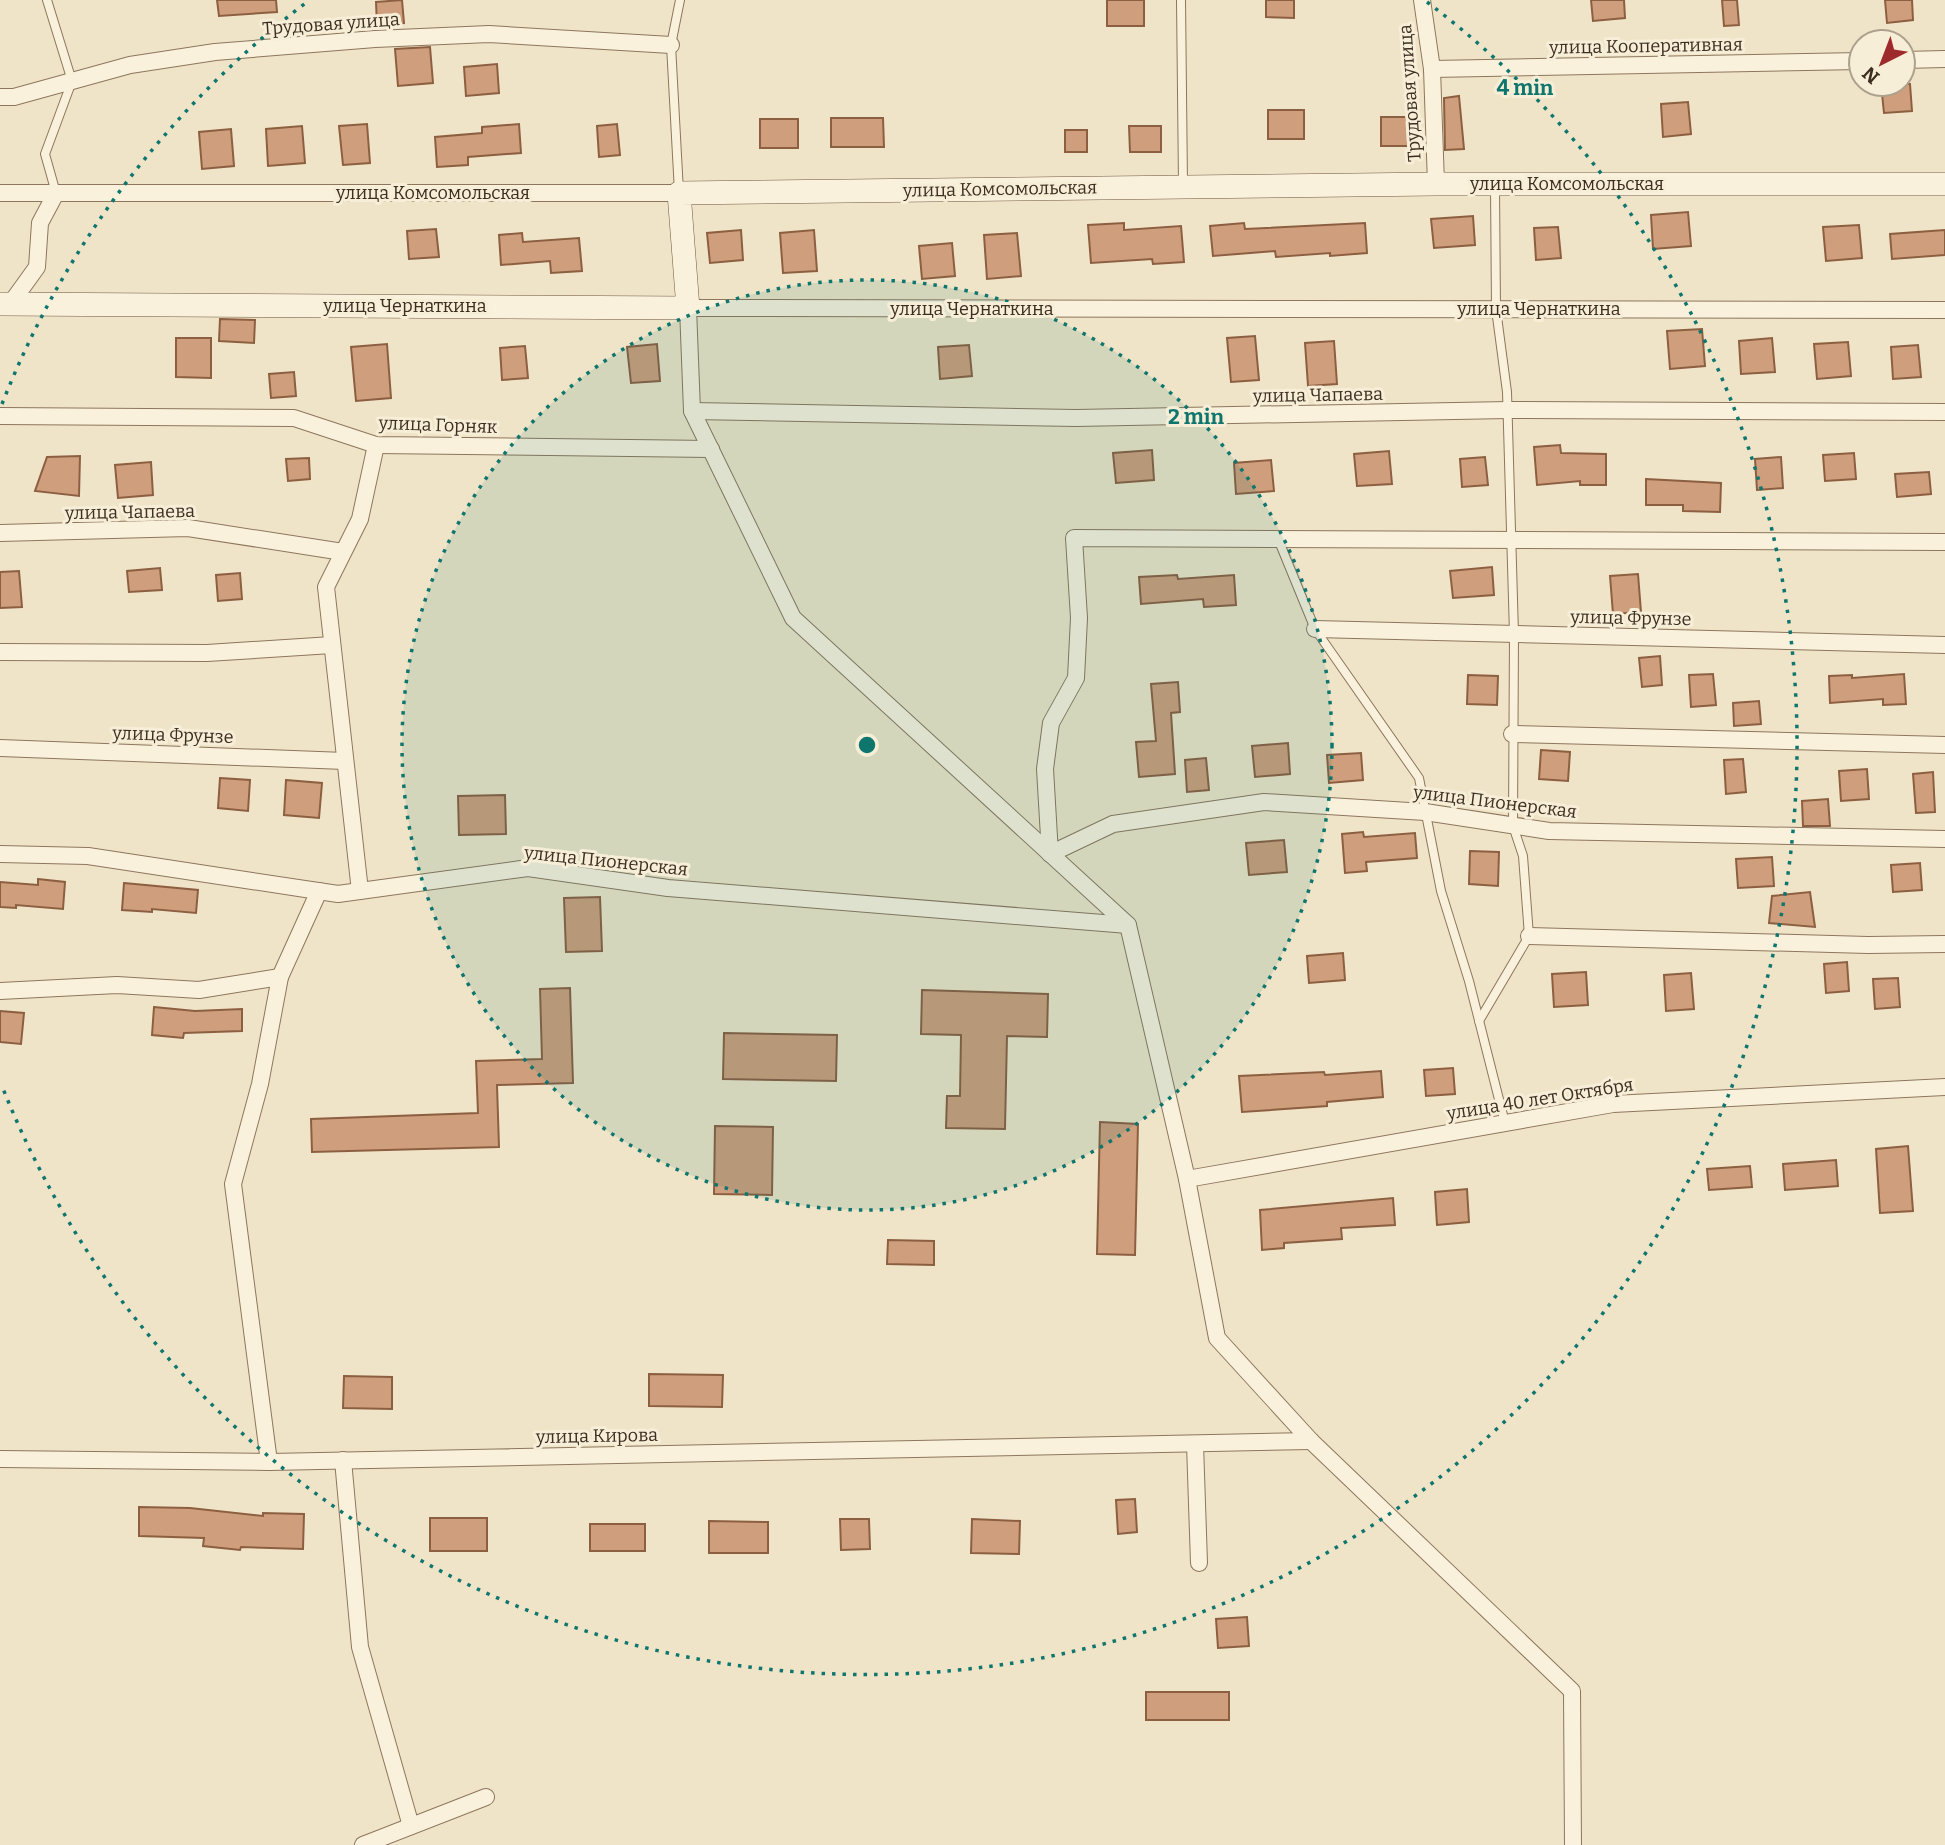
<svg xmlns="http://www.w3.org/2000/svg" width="1945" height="1845" font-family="Bitter,serif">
<rect width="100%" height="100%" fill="#f0e4c8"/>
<g fill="#cf9f7d" stroke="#8d5f41" stroke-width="2">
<path d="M217 0H276L277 12 219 16Z"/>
<path d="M402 0 404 23 377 26 376 2Z"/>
<rect x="1107" y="0" width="37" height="26"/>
<path d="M1266 0H1294V18L1266 17Z"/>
<path d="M1591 0H1624L1625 18 1593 21Z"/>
<path d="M1722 0H1737L1739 25 1724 26Z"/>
<path d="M1885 0H1912L1913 20 1887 23Z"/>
<path d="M430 47 433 83 398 86 395 49Z"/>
<path d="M497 64 499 93 466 96 464 67Z"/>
<path d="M1881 84H1910L1912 111 1884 113Z"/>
<path d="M1459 96 1464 149 1445 150 1444 98Z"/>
<path d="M1688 102 1691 134 1663 137 1661 104Z"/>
<rect x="1268" y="110" width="36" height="29"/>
<rect x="1381" y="117" width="29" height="29"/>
<path d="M831 118H883L884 147H831Z"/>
<rect x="760" y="119" width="38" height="29"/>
<path d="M367 124 370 163 343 165 339 126Z"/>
<path d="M519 124 521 153 468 157V165L437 167 435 137 482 133V127Z"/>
<path d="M617 124 620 155 599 157 597 126Z"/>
<path d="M302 126 305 163 268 166 266 129Z"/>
<path d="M1129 126H1161V152H1130Z"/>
<path d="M231 129 234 166 202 169 199 132Z"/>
<rect x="1065" y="130" width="22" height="22"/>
<path d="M1688 212 1691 246 1653 249 1651 215Z"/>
<path d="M1473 216 1475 245 1434 248 1431 219Z"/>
<path d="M1124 223V230L1181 226 1184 262 1153 264 1152 259 1091 263 1088 225Z"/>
<path d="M1244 223 1245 229 1365 223 1367 253 1330 256V253L1276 257 1275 251 1213 256 1210 226Z"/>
<path d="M1859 225 1862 258 1826 261 1823 227Z"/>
<path d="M1558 227 1561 258 1536 260 1534 228Z"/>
<path d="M436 229 439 257 409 259 407 231Z"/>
<path d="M741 230 743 260 710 263 707 233Z"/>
<path d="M814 230 817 271 783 273 780 233Z"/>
<path d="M1945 230V255L1892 259 1890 234Z"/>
<path d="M522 233 523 242 579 238 582 271 551 273 550 261 501 265 499 235Z"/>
<path d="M1017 233 1021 276 987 279 984 235Z"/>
<path d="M952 243 955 276 922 279 919 246Z"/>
<path d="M220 319 255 320 254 343 219 341Z"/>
<path d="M1702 329 1705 366 1670 369 1667 331Z"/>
<path d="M1255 336 1259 380 1231 382 1227 338Z"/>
<path d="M176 338H211V378L176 377Z"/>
<path d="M1772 338 1775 372 1741 374 1739 341Z"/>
<path d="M1334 341 1337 384 1308 386 1305 343Z"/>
<path d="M1848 342 1851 376 1817 379 1814 344Z"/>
<path d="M387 344 391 398 356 401 351 347Z"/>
<path d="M657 344 660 381 631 383 627 347Z"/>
<path d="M969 345 972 376 940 379 938 347Z"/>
<path d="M1918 345 1921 377 1893 379 1891 347Z"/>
<path d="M525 346 528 378 502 380 500 348Z"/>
<path d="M294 372 296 396 271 398 269 374Z"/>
<path d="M1560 445 1561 453 1606 454V485H1580V481L1537 485 1534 447Z"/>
<path d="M1152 450 1154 480 1116 483 1113 453Z"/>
<path d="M1389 451 1392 484 1357 486 1354 454Z"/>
<path d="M1854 453 1856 479 1825 481 1823 455Z"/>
<path d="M80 456 79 496 35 491 47 457Z"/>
<path d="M1485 457 1488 485 1462 487 1460 459Z"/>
<path d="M1781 457 1783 488 1757 490 1755 459Z"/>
<path d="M309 458 310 479 288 481 286 459Z"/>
<path d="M1271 460 1274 491 1236 494 1234 463Z"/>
<path d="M151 462 153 495 118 498 115 465Z"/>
<path d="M1929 472 1931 494 1897 497 1895 474Z"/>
<path d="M1646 479 1721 483 1720 512 1683 511V505H1646Z"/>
<path d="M1492 567 1494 595 1453 598 1450 571Z"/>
<path d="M160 568 162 590 129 592 127 571Z"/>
<path d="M19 571 22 607 0 608V572Z"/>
<path d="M240 573 242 599 218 601 216 575Z"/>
<path d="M1638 574 1641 612 1613 614 1610 576Z"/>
<path d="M1177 575 1178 579 1234 575 1236 605 1204 607 1203 599 1141 604 1139 577Z"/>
<path d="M1660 656 1662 685 1642 687 1639 658Z"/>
<path d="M1713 674 1716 705 1691 707 1689 675Z"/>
<path d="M1904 674 1906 704 1883 705V699L1830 703 1829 676 1852 675V678Z"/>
<path d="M1468 675 1498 676 1497 705 1467 704Z"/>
<path d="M1178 682 1180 712 1171 713 1175 774 1139 777 1136 742 1156 741 1151 684Z"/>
<path d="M1759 701 1761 724 1734 726 1733 703Z"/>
<path d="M1288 743 1290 774 1255 777 1252 746Z"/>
<path d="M1541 750 1570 752 1568 781 1539 779Z"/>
<path d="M1361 753 1363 780 1329 783 1327 755Z"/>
<path d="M1206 758 1209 790 1187 792 1185 760Z"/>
<path d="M1743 759 1746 792 1726 794 1724 760Z"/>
<path d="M1867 769 1869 799 1841 801 1839 771Z"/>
<path d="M1933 772 1935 812 1916 813 1913 774Z"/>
<path d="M220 778 250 780 248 811 218 808Z"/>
<path d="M286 780 322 783 319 818 284 815Z"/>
<path d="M505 795 506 834 459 835 458 796Z"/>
<path d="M1828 799 1830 826H1803L1802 801Z"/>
<path d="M1363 832 1364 837 1415 833 1417 858 1366 862 1367 871 1345 873 1342 834Z"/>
<path d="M1284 840 1287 872 1249 875 1246 843Z"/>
<path d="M1470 851 1499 852 1498 886 1469 884Z"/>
<path d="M1772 857 1774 886 1738 888 1736 859Z"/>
<path d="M1920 863 1922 890 1893 892 1891 865Z"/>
<path d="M38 879 65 882 63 909 16 905V908L0 907V882L38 885Z"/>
<path d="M124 883 198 890 196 913 152 909V912L122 910Z"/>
<path d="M1810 892 1815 927 1769 923 1772 896Z"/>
<path d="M600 897 602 951 566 952 564 898Z"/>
<path d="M1343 953 1345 980 1309 983 1307 956Z"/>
<path d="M1847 962 1849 991 1826 993 1824 964Z"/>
<path d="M1586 972 1588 1005 1554 1007 1552 974Z"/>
<path d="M1691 973 1694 1009 1666 1011 1664 975Z"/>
<path d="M1898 978 1900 1007 1875 1009 1873 979Z"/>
<path d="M570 988 573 1083 497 1085 499 1147 312 1152 311 1119 478 1113 476 1061 542 1059 540 989Z"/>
<path d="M922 990 1048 994 1047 1037 1007 1036 1005 1129 946 1128 947 1096H960L961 1035 921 1034Z"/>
<path d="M154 1007 195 1011 242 1009V1031L184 1033 183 1038 152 1035Z"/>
<path d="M0 1011 24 1013 21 1044 0 1042Z"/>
<path d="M724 1033 837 1035 836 1081 723 1079Z"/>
<path d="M1453 1068 1455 1094 1426 1096 1424 1070Z"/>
<path d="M1381 1071 1383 1097 1327 1102V1106L1242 1112 1239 1076 1324 1072 1325 1075Z"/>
<path d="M1100 1122 1138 1124 1135 1255 1097 1254Z"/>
<path d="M715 1126 773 1127 772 1195 714 1194Z"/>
<path d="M1908 1146 1913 1211 1880 1213 1876 1149Z"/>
<path d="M1836 1160 1838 1186 1785 1190 1783 1164Z"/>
<path d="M1750 1166 1752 1187 1709 1190 1707 1169Z"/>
<path d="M1467 1189 1469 1222 1437 1225 1435 1192Z"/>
<path d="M1393 1198 1395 1225 1341 1228 1342 1239 1284 1243V1248L1262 1250 1260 1210Z"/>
<path d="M888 1240 934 1241V1265L887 1264Z"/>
<path d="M649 1374 723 1375 722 1407 649 1406Z"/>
<path d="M344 1376 392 1377V1409L343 1408Z"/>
<path d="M1135 1499 1137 1532 1118 1534 1116 1500Z"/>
<path d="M139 1507 190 1508 263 1516V1513L304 1514 303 1549 241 1547 240 1550 203 1546 204 1538 139 1536Z"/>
<rect x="430" y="1518" width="57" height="33"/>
<path d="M840 1519H869L870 1549 841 1550Z"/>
<path d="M972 1519 1020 1521 1019 1554 971 1553Z"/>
<path d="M709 1521 768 1522V1553H709Z"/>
<rect x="590" y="1524" width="55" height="27"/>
<path d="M1247 1617 1249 1646 1218 1648 1216 1619Z"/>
<rect x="1146" y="1692" width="83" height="28"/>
</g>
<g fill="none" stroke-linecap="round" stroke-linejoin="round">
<g stroke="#8d765c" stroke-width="10">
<g id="lane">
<path d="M47 0 72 81 45 154 56 193"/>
<path d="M1181 0 1183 184"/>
<path d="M679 192 671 45 680 0"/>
<path d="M1278 539 1315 629 1419 778 1441 891 1469 981 1505 1123"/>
<path d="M1479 1021 1529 936 1523 856 1513 826 1514 634 1507 392 1496 309 1495 187"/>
</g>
</g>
<g stroke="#8d765c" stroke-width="18">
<g id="street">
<path d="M1422 0 1432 69 1436 184"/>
<path d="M1903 60 1945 59"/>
<path d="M1432 69 1861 61"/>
<path d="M0 97H14L130 65 215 52 375 39 489 34 671 45"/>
<path d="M0 193H679"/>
<path d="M11 303 37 267 40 223 56 193"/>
<path d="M692 411 1076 418 1508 410 1945 412"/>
<path d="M0 416 294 418 376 445 711 449"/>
<path d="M0 533 188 528 343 552"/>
<path d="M1945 542 1074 538 1079 618 1076 678 1051 723 1045 769 1050 854 1113 824 1264 802 1425 812 1549 831 1945 839"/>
<path d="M1315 629 1945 645"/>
<path d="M0 652 207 653 332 645"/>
<path d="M1512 734 1945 745"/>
<path d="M0 748 345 761"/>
<path d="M0 854 88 856 338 894 528 868 668 888 1128 925"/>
<path d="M360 891 326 587 360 519 376 445"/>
<path d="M1529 936 1868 945 1945 944"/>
<path d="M0 991 117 985 199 990 280 977"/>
<path d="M1187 1179 1613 1104 1945 1087"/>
<path d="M1195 1444 1199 1563"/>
<path d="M0 1459 269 1462 1311 1441"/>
<path d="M343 1460 360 1647 411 1826"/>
<path d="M269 1462 233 1184 260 1084 280 977 319 891"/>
<path d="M363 1845 486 1797"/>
<path d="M1573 1845 1572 1691 1311 1441 1217 1338 1187 1179 1128 925 793 618 692 411 688 308 1945 310"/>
</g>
</g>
<g stroke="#6f573f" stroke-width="24">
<path id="secondary" d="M0 304 688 308 679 193 1436 184H1945"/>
</g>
<use href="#lane" stroke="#faf1dc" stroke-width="8"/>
<use href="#street" stroke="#faf1dc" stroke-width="16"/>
<use href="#secondary" stroke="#faf1dc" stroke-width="23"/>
</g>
<circle cx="867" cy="745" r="465" fill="#0f766e" fill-opacity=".12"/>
<g fill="none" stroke="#0f766e" stroke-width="3.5" stroke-dasharray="3.5 7">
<circle cx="867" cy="745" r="465"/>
<path d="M2 404A930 930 0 0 1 307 2M1427 2A930 930 0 1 1 2 1086"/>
</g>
<g text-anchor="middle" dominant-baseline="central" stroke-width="6" stroke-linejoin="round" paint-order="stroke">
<g font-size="18" fill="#3d2e20" stroke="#f7eed8">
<text transform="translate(331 24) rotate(-4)">Трудовая улица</text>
<text transform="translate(1646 46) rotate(-1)">улица Кооперативная</text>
<text transform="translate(1410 93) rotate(-94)">Трудовая улица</text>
<text x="1567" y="184">улица Комсомольская</text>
<text transform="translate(1000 189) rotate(-1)">улица Комсомольская</text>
<text x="433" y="193">улица Комсомольская</text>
<text x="405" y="306">улица Чернаткина</text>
<text x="972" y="309">улица Чернаткина</text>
<text x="1539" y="309">улица Чернаткина</text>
<text transform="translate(1318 395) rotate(-1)">улица Чапаева</text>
<text transform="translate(438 425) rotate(2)">улица Горняк</text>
<text transform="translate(130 512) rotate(-1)">улица Чапаева</text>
<text transform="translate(1631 618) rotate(1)">улица Фрунзе</text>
<text transform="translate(173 735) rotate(2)">улица Фрунзе</text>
<text transform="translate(1495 802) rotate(7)">улица Пионерская</text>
<text transform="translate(606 861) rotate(6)">улица Пионерская</text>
<text transform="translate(1540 1099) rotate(-9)">улица 40 лет Октября</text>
<text transform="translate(597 1436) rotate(-1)">улица Кирова</text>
</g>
</g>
<circle cx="867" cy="745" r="10" fill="#0f766e" stroke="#f7eed8" stroke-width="3.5"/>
<g font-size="21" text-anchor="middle" font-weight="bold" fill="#0f766e" stroke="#f7eed8" stroke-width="6" stroke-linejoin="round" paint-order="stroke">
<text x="1525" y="95">4 min</text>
<text x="1196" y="424">2 min</text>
</g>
<g transform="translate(1882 63) rotate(222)"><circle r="33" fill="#f7eed8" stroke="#ada18e" stroke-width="2"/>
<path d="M0-5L12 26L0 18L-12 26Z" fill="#9e2a2b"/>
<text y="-10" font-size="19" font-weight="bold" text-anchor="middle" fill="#3d2e20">N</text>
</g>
</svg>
